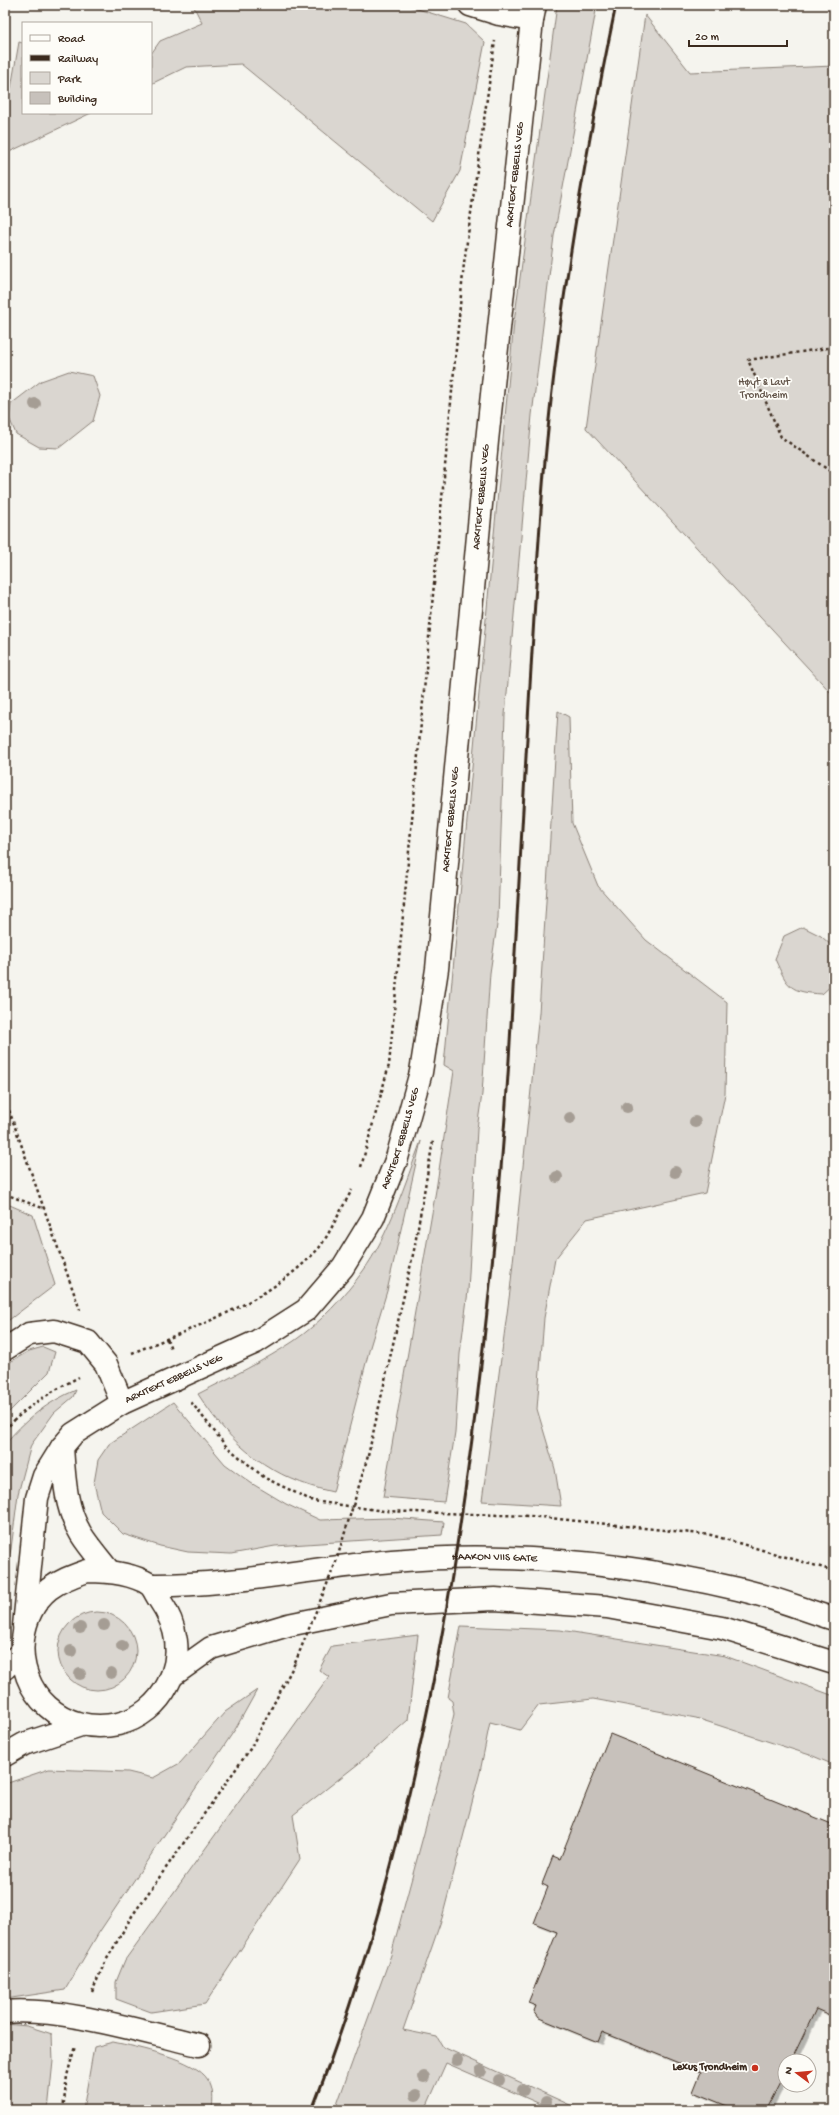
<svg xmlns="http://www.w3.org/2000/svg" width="839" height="2115" font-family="'Gochi Hand',sans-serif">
<defs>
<filter id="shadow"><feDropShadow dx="4.5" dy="2.5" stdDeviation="0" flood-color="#0004"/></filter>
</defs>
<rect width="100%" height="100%" fill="#f5f4ee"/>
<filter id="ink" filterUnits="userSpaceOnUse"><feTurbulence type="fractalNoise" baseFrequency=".025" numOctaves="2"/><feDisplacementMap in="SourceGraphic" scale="8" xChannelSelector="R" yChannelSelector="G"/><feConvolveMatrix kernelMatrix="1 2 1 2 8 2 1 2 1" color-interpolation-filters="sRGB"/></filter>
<g filter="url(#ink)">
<g fill="#dad6d0" stroke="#8a8077">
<path d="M193 5H405L466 24 485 42 460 171 432 221 241 64 186 67 151 84V54L160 41 202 23Z"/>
<path d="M557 5H597L554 236 532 415 505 715 498 918 490 973 482 1094 477 1129 468 1291 460 1354 455 1433 444 1502 383 1497 436 1190 454 1071 444 1065 514 322Z"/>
<path d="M645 15 690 72 834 66V696L586 428Z"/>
<path d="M19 42 23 43V113H91L5 154V95L11 88Z"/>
<path d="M69 371 93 376 100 396 93 421 59 448 39 447 16 434 9 418 11 404 41 381Z"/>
<path d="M558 711 569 717 572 823 598 886 646 940 727 1002 725 1094 705 1193 587 1219 555 1259 544 1318 537 1409 555 1469 561 1506 482 1501 510 1291 539 1013Z"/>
<path d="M803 927 821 936 833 947 834 983 822 994C790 992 788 988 775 959L784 936Z"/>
<path d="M421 1141 387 1291 370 1347 333 1492C272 1479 231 1446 198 1394 231 1377 264 1361 294 1341 320 1323 345 1296 363 1271 388 1237 406 1181 421 1141Z"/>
<path d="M5 1203 33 1215 55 1285 5 1323Z"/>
<path d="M43 1347 55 1352 49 1372 5 1416V1365L29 1351Z"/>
<path d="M76 1390 73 1397 54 1413 31 1445 18 1494 11 1549 5 1572V1444C23 1421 49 1401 76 1390Z"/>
<path d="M173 1402 225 1464 251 1483 286 1504 320 1520 390 1518 444 1522 442 1535 275 1546 231 1554 188 1552 160 1546 123 1534 101 1512 94 1483 98 1460 109 1444Z"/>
<circle cx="97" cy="1651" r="39"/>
<path d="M461 1626 560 1630 725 1656 834 1696V1765L813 1756 696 1718 593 1699 539 1705 520 1730 490 1722 480 1772 442 1918 403 2030 437 2037 443 2047 581 2110H554L446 2063 425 2110H335L391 1955 440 1774 454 1714 452 1701 448 1698Z"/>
<path d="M418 1635 408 1720 358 1764 293 1815 300 1859 205 2004 151 2012 116 1999V1982L125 1960 329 1677 319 1670 332 1646Z"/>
<path d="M257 1690 236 1728 98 1934 65 1990 5 1999V1784L49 1769 128 1772 153 1778 180 1763 225 1712Z"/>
<path d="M5 2024 27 2026 52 2034 53 2061 48 2110H5Z"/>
<path d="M113 2042C137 2047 196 2059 208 2080 214 2089 213 2100 212 2110H83L94 2047Z"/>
</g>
<path fill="#c7c1bb" stroke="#3b2a1e" filter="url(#shadow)" d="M610 1734 834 1825V2017L816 2009 791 2061H785V2073L766 2110H737L693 2092 701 2072 602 2032 598 2042 539 2018 534 2011 536 2006 528 2003 557 1932 534 1923 548 1887 542 1884 553 1856 560 1859Z"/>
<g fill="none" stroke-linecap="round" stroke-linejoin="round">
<g stroke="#3b2a1e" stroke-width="25">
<g id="minor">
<path d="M470 5 499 14 532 20"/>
<path d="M5 1349 29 1334 54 1331 88 1342 106 1364 122 1403"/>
<path d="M62 1447C64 1476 65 1508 81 1534 89 1547 100 1559 109 1571"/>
<path id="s1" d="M24 1626 37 1498 44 1476 62 1447 73 1434 122 1403 256 1342 306 1310 343 1267 373 1218 397 1158 421 1072 437 969 487 441 532 20 535 5"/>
<path d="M5 2012C63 2007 142 2032 199 2045"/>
</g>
</g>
<g stroke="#3b2a1e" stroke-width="25">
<g id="major">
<path d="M87 1571C107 1571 131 1573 149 1584 153 1587 156 1595 159 1599 177 1625 183 1655 168 1684 158 1704 140 1719 118 1724 63 1736 17 1694 23 1639 25 1620 34 1601 49 1589 61 1580 73 1576 87 1571Z"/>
<path id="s2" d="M150 1585C231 1586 311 1568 392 1561 508 1551 625 1563 738 1589 770 1596 802 1609 834 1619"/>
<path d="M5 1668 21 1652"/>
<path d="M173 1675 211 1648 288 1625 391 1604 495 1599 607 1607 722 1628 834 1663"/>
<path d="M5 1755 24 1744 81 1725"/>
</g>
</g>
<g stroke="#3b2a1e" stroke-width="2.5" stroke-dasharray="3 3" stroke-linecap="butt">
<path d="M834 347 748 360 781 437 834 474"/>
<path d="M5 1099 80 1310"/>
<path d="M5 1125 10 1117"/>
<path d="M361 1167 389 1065 464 263 495 41"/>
<path d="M5 1194 45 1209"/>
<path d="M167 1339 171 1349"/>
<path d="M132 1353C197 1326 270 1302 319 1248 329 1235 343 1205 352 1190"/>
<path d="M191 1402 226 1446 265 1478 313 1501 384 1511 530 1516 711 1535 834 1571"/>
<path d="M5 1430C26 1406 51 1392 79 1377"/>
<path d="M368 1456 414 1250 433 1141"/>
<path d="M92 1992 104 1964 132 1916 250 1749 295 1663"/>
<path d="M63 2110 67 2076 75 2046"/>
</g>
<use href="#minor" stroke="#fdfcf7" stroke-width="22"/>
<use href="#major" stroke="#fdfcf7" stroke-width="22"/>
<path stroke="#3b2a1e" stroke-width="3" d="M312 2110C407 1866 454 1608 483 1348 494 1252 503 1156 509 1060 516 935 523 810 530 685 535 603 539 521 547 439 561 293 586 149 616 5"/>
<path stroke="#3b2a1e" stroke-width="2.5" stroke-dasharray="3 3" stroke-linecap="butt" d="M295 1663 336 1562 368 1456"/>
</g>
<g fill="#a59d94">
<circle cx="35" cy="404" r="6"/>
<circle cx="627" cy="1107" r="6"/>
<circle cx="570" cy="1118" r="6"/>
<circle cx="695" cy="1122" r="6"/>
<circle cx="675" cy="1172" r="6"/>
<circle cx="557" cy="1177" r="6"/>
<circle cx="104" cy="1625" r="6"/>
<circle cx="80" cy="1628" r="6"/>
<circle cx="122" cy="1646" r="6"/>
<circle cx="71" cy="1651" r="6"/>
<circle cx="111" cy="1673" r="6"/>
<circle cx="80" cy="1674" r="6"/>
<circle cx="457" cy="2060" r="6"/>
<circle cx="481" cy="2071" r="6"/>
<circle cx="424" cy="2077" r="6"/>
<circle cx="499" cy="2080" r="6"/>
<circle cx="523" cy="2090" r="6"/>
<circle cx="416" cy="2095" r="6"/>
<circle cx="546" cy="2102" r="6"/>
</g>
</g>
<circle fill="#c8321e" stroke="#fdfcf7" stroke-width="1.5" cx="755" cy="2068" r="4"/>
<g text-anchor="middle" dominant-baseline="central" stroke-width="3.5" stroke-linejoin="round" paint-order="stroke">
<g font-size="11" fill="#3b2a1e" stroke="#fdfcf7">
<text stroke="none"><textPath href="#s1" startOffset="1638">ARKITEKT EBBELLS VEG</textPath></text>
<text stroke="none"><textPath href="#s1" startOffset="1314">ARKITEKT EBBELLS VEG</textPath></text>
<text stroke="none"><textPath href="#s1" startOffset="990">ARKITEKT EBBELLS VEG</textPath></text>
<text stroke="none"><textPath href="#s1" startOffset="666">ARKITEKT EBBELLS VEG</textPath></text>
<text stroke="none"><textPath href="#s1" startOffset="318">ARKITEKT EBBELLS VEG</textPath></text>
<text stroke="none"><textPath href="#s2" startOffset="346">HAAKON VIIS GATE</textPath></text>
</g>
<g font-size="11" fill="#63554a" stroke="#fdfcf7">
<text x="764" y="383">Høyt &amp; Lavt<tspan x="764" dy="13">Trondheim</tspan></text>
</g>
<g font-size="11" font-weight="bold" fill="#3b2a1e" stroke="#fdfcf7" text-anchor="end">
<text x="747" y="2068">Lexus Trondheim</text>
</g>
</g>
<rect width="839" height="2115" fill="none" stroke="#fdfcf7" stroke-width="20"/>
<rect x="10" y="10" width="819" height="2095" fill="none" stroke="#3b2a1e" stroke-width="1.5" filter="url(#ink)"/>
<rect x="22" y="22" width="130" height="92" fill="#fdfcf7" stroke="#afa8a0"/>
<rect x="30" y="35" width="20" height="6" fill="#fdfcf7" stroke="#afa8a0"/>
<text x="58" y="42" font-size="12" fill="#3b2a1e">Road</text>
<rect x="30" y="55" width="20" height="6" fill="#3b2a1e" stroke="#afa8a0"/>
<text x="58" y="62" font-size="12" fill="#3b2a1e">Railway</text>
<rect x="30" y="72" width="20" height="12" fill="#dad6d0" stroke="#afa8a0"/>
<text x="58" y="82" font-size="12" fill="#3b2a1e">Park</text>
<rect x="30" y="92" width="20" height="12" fill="#c7c1bb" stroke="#afa8a0"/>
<text x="58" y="102" font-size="12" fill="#3b2a1e">Building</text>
<g transform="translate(797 2073) rotate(286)"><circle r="19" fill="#fdfcf7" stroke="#afa8a0"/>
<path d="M0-3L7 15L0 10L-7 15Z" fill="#c8321e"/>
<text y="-6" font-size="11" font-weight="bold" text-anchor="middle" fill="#3b2a1e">N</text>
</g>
<path d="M689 40v6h98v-6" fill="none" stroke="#3b2a1e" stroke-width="2"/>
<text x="695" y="40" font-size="12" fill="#3b2a1e" stroke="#fdfcf7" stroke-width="3" paint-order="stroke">20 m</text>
</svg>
